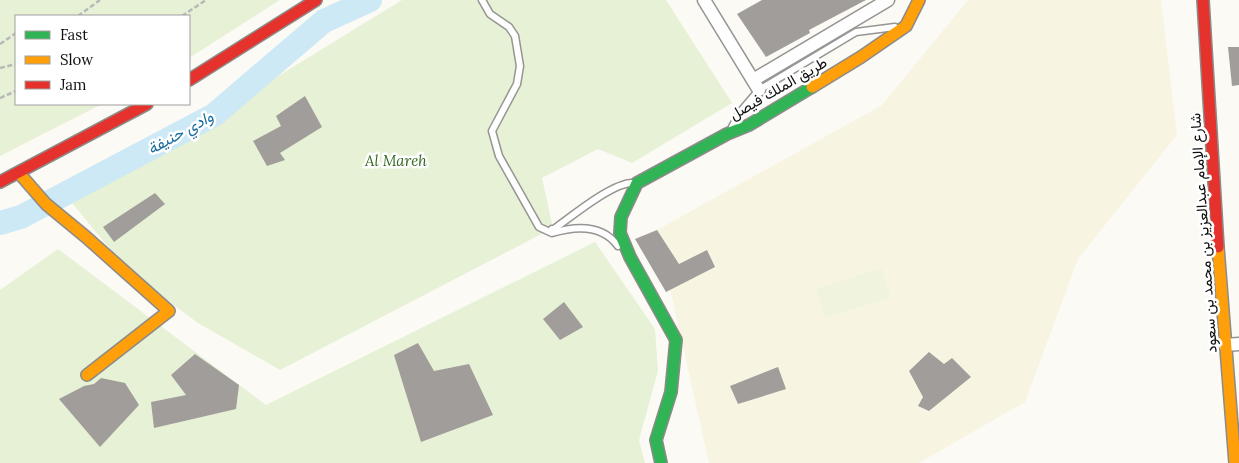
<svg xmlns="http://www.w3.org/2000/svg" width="1239" height="463" font-family="Lora,Vazirmatn,serif">
<rect width="100%" height="100%" fill="#fcfaf5"/>
<path fill="#f8f4e2" d="M968 0H1161L1177 135 1078 259 1025 402 919 463H709L657 230 882 105Z"/>
<g fill="#e7f1d5">
<path d="M0 0H280L189 58V16H16V104H102L0 156Z"/>
<path d="M402 0H666L732 103 632 163 598 149 542 178 553 228 280 370 198 323 128 271 72 203Z"/>
<path d="M595 242 655 329 658 371 639 440 645 463H0V290L58 249 266 405Z"/>
</g>
<path fill="#f0f4df" d="M881 268 891 297 825 318 816 289Z"/>
<g fill="none" stroke-linecap="round" stroke-linejoin="round">
<path stroke="#cce9f5" stroke-width="24" d="M0 223 21 217 214 115 324 21 370 0"/>
</g>
<g fill="#a09d9a">
<path d="M762 0H866L809 30 810 33 766 57 737 14Z"/>
<path d="M1228 47H1239V85L1232 86Z"/>
<path d="M305 96 322 127 280 153 285 160 267 166 253 141 281 126 276 116Z"/>
<path d="M155 193 165 204 114 242 103 227Z"/>
<path d="M657 230 679 264 707 250 715 267 666 292 635 239Z"/>
<path d="M564 302 583 327 560 340 543 319Z"/>
<path d="M418 343 434 371 469 364 493 415 421 442 394 355Z"/>
<path d="M929 352 944 364 952 358 971 377 929 411 918 406 923 397 909 371Z"/>
<path d="M195 354 239 385 236 409 154 428 151 402 186 395 171 375Z"/>
<path d="M778 367 786 389 738 404 730 386Z"/>
<path d="M101 378 125 383 139 405 100 447 59 399 84 386 94 384Z"/>
</g>
<g fill="none" stroke-linecap="round" stroke-linejoin="round">
<g stroke="#969593" stroke-width="9">
<g id="lane">
<path d="M482 0 490 14 509 27 515 36 520 66 517 84 492 131 499 156 539 227 552 233C575 226 602 224 618 246"/>
<path d="M732 127 741 111 759 90 856 32 895 27"/>
<path d="M552 229H554C571 217 613 182 633 183"/>
</g>
</g>
<g stroke="#969593" stroke-width="15">
<g id="street">
<path d="M704 0 759 90"/>
<path d="M753 80 888 0"/>
<path d="M1225 345 1239 344"/>
</g>
</g>
<g stroke="#8c8b89" stroke-width="14">
<path id="fast" d="M661 463 656 440 671 392 676 340 630 257 620 233 621 217 637 183 727 134 749 125 812 87"/>
</g>
<g stroke="#8c8b89" stroke-width="14">
<g id="slow">
<path d="M812 87 861 57 906 26 919 0"/>
<path d="M19 173 46 204 86 237 169 311 87 375"/>
<path d="M1218 247 1235 463"/>
</g>
</g>
<g stroke="#8c8b89" stroke-width="14">
<g id="jam">
<path d="M1203 0 1218 247"/>
<path d="M189 80 316 0"/>
<path d="M0 182 147 104"/>
</g>
</g>
<g stroke="#b9b9b8" stroke-width="2.5" stroke-dasharray="5 2.5" stroke-linecap="butt">
<path d="M78 16 100 0"/>
<path d="M182 16 206 0"/>
<path d="M0 44 16 33"/>
<path d="M0 68 16 64"/>
<path d="M0 98 16 91"/>
</g>
<use href="#lane" stroke="#fffefe" stroke-width="6"/>
<use href="#street" stroke="#fffefe" stroke-width="12"/>
<use href="#fast" stroke="#30b455" stroke-width="11"/>
<use href="#slow" stroke="#ff9f0a" stroke-width="11"/>
<use href="#jam" stroke="#e5322d" stroke-width="11"/>
</g>
<g text-anchor="middle" dominant-baseline="central" stroke-width="5" stroke-linejoin="round" paint-order="stroke">
<g font-size="15" fill="#0f0f0f" stroke="#fff">
<text transform="translate(778 88) rotate(-30)">طريق الملك فيصل</text>
<text transform="translate(1203 233) rotate(-94)">شارع الإمام عبدالعزيز بن محمد بن سعود</text>
</g>
<g font-size="15" font-style="italic" fill="#336720" stroke="#fff">
<text x="396" y="160">Al Mareh</text>
</g>
<g font-size="16" font-style="italic" fill="#196ea0" stroke="#fff">
<text transform="translate(180 132) rotate(-29)">وادي حنيفة</text>
</g>
</g>
<rect x="15" y="15" width="175" height="90" fill="#ffffff" stroke="#9f9f9f"/>
<rect x="25" y="31" width="25" height="8" fill="#30b455" stroke="#9f9f9f"/>
<text x="60" y="40" font-size="15" fill="#0f0f0f">Fast</text>
<rect x="25" y="56" width="25" height="8" fill="#ff9f0a" stroke="#9f9f9f"/>
<text x="60" y="65" font-size="15" fill="#0f0f0f">Slow</text>
<rect x="25" y="81" width="25" height="8" fill="#e5322d" stroke="#9f9f9f"/>
<text x="60" y="90" font-size="15" fill="#0f0f0f">Jam</text>
</svg>
